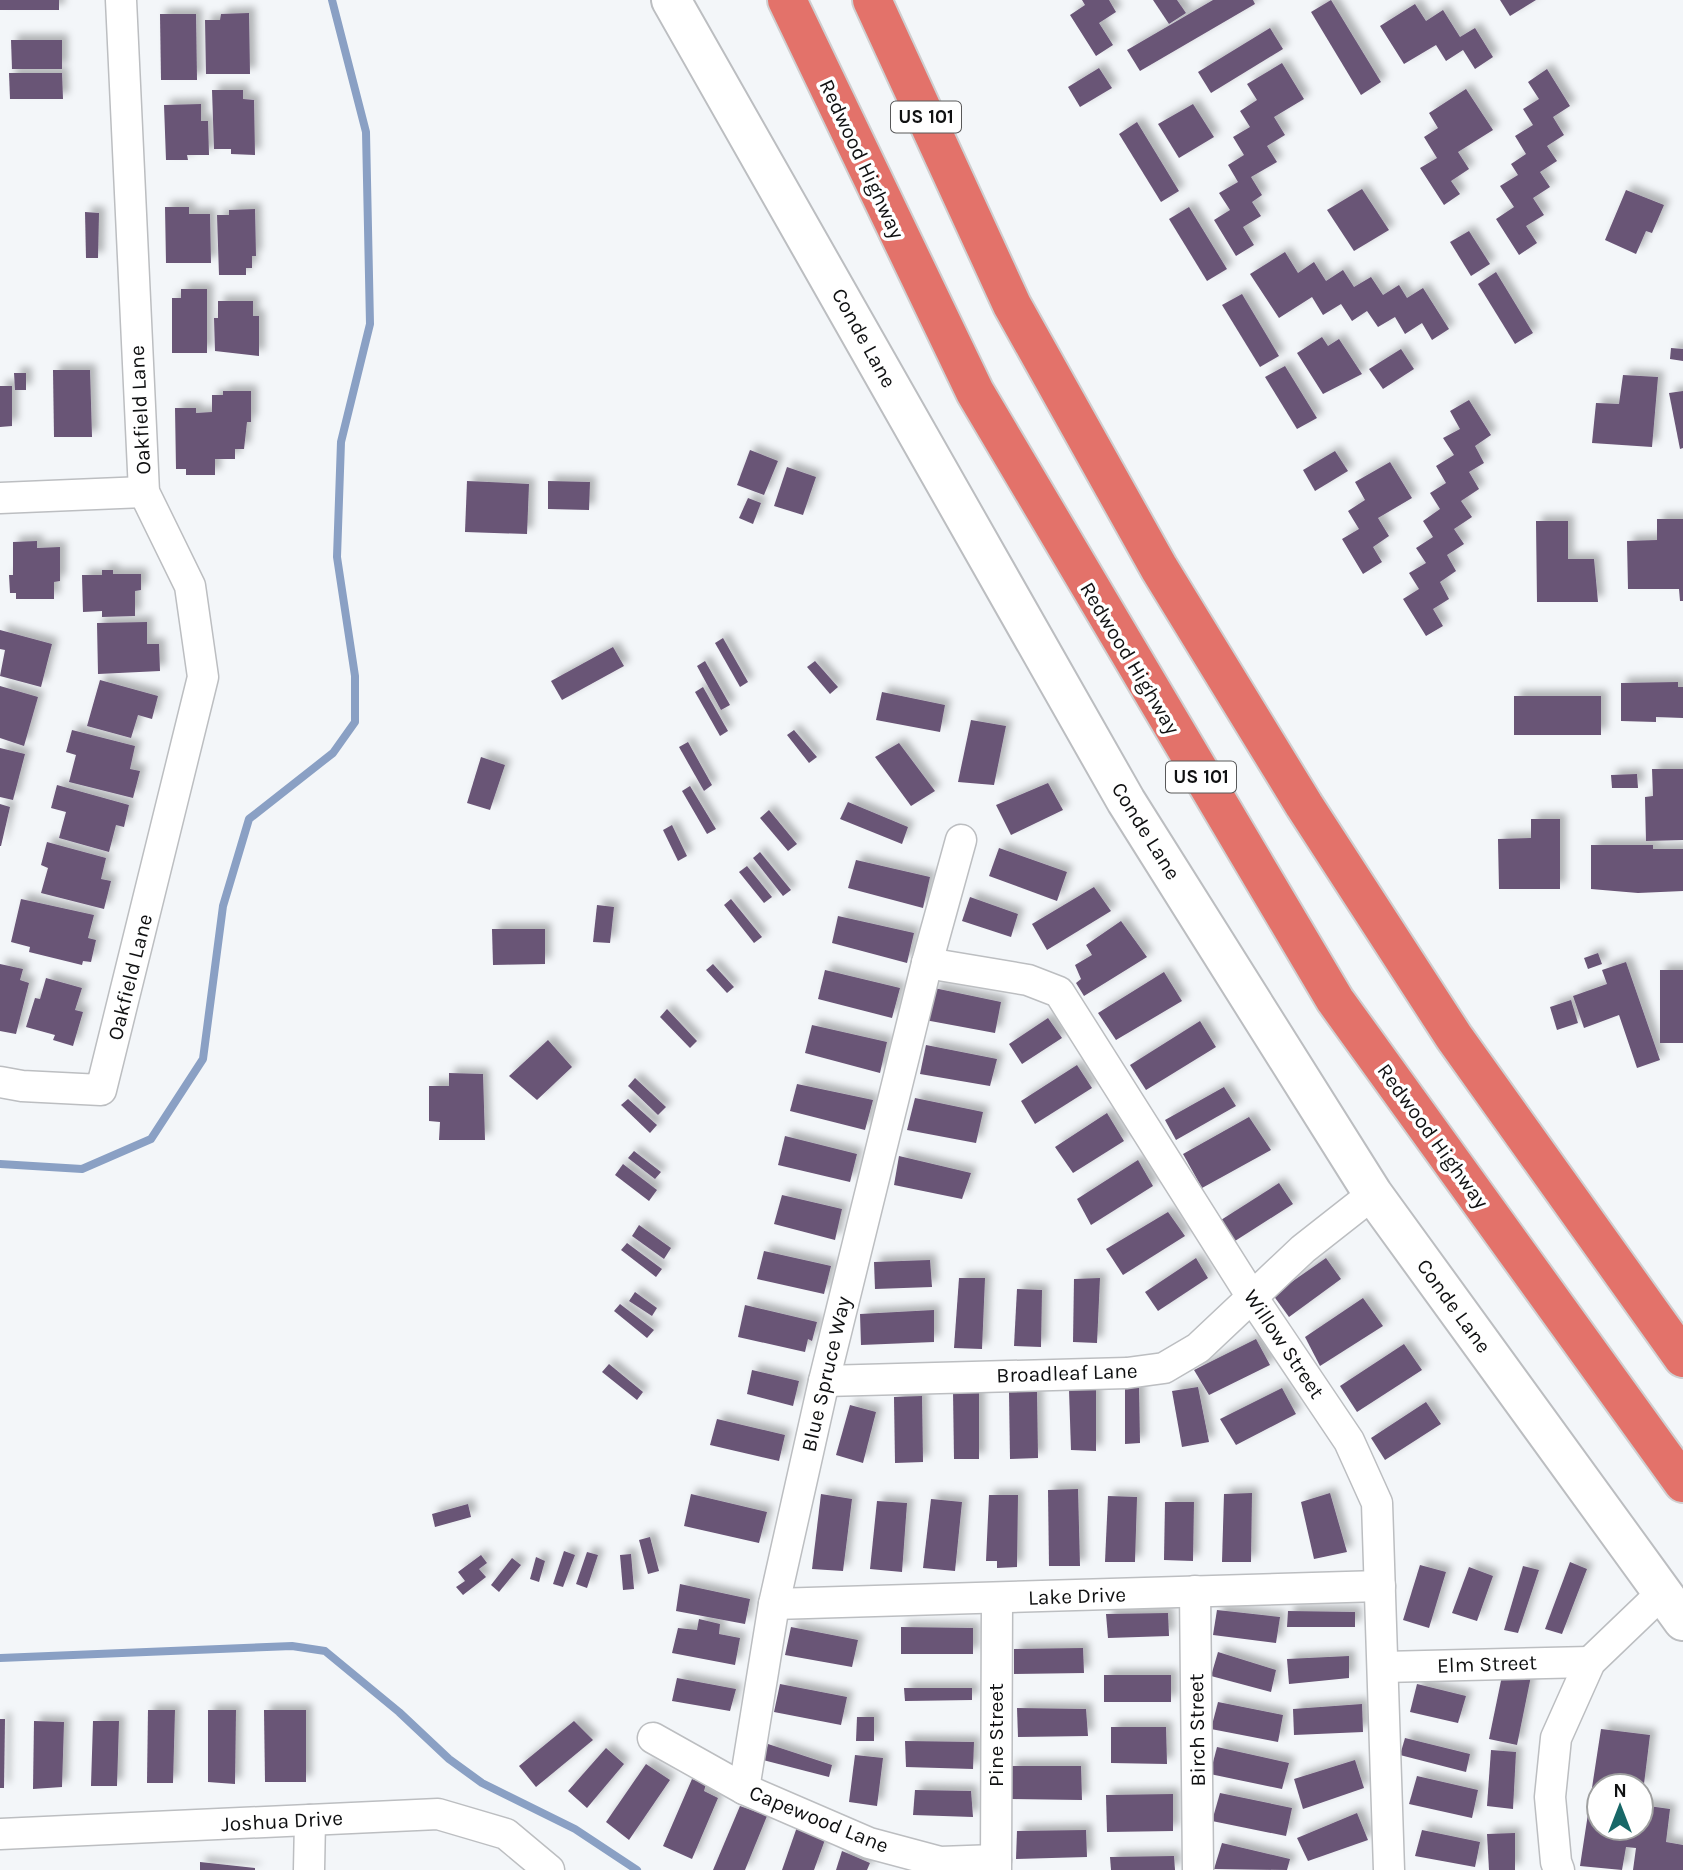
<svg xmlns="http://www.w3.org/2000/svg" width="1683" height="1870" font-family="Karla,sans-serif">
<defs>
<filter id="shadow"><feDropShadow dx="6" dy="-6" stdDeviation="3.5" flood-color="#0004"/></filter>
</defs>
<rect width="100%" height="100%" fill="#f3f6f9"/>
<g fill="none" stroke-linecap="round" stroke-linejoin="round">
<g stroke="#8aa0c4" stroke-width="8">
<path d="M0 1164 82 1169 151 1139 203 1059 223 906 249 819 333 753 355 722V676L337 557 341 442 370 324 366 132 332 0"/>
<path d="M0 1658 292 1646 325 1651 399 1712 449 1759 482 1783 575 1829 637 1870"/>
</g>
</g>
<g fill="#695476" filter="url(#shadow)">
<rect x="0" y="0" width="59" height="10"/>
<path d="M1082 0H1109L1116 12 1099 23 1113 45 1096 56 1070 15 1085 5Z"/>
<path d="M1153 0H1177L1186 13 1169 24Z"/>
<path d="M1213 0H1253L1255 4 1140 71 1127 50Z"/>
<path d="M1331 0 1381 82 1361 95 1311 12Z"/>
<path d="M1500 0H1536L1510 16Z"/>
<path d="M1415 4 1426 21 1443 10 1460 37 1475 28 1493 57 1475 69 1463 50 1446 61 1436 45 1404 64 1380 26Z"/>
<path d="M249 13 250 74H206L205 20H220L221 14Z"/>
<path d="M160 14H196L197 80H161Z"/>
<path d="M1270 28 1283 49 1211 93 1198 72Z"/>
<path d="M11 40H62V69H12Z"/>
<path d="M1282 63 1304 99 1274 117 1285 135 1267 146 1277 162 1251 177 1262 195 1252 202 1261 216 1243 227 1254 245 1236 256 1214 220 1230 210 1219 193 1238 182 1228 165 1244 155 1233 137 1250 127 1240 111 1257 100 1247 84Z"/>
<path d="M1099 68 1112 88 1080 107 1068 87Z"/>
<path d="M1547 69 1570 106 1553 117 1564 135 1547 146 1557 161 1540 172 1550 187 1533 198 1544 215 1526 226 1537 243 1519 255 1496 219 1514 207 1500 186 1518 175 1511 164 1526 154 1515 136 1533 125 1523 109 1539 99 1528 82Z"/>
<path d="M9 73H62L63 99H10Z"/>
<path d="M1466 89 1493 130 1458 152 1469 169 1451 181 1460 194 1444 205 1420 168 1437 158 1424 137 1438 128 1429 113Z"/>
<path d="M212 90H243V99L254 100 255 155 231 154V149H214Z"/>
<path d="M201 104V121H208L209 155H187L188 160H166L164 105Z"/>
<path d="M1193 104 1214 137 1179 158 1158 124Z"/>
<path d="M1137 122 1179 191 1161 202 1119 134Z"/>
<path d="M1362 189 1389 230 1354 251 1327 210Z"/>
<path d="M1626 190 1664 205 1652 233 1646 231 1636 254 1605 240Z"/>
<path d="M165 207H189V214H210L211 263H166Z"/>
<path d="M1189 207 1227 269 1207 281 1169 219Z"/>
<path d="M255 209 256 256H252V268H246V275H219L217 215H229V210Z"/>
<path d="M85 212 99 213 98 258H86Z"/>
<path d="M1469 231 1490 264 1471 276 1450 242Z"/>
<path d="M1285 252 1298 273 1314 262 1326 281 1343 270 1354 287 1371 277 1383 295 1399 285 1407 298 1423 288 1449 329 1432 340 1422 323 1405 334 1395 317 1378 327 1367 311 1352 321 1341 304 1323 315 1312 297 1279 318 1250 274Z"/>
<path d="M1496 272 1533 333 1515 344 1478 284Z"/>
<path d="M181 289H207V353H172V298H181Z"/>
<path d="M1242 294 1279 356 1260 367 1222 305Z"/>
<path d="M218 301H253V316H259V356L215 351 214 318H218Z"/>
<path d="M1322 337 1328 346 1339 339 1362 374 1323 394 1297 353Z"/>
<path d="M1671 348 1683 349V361L1670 359Z"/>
<path d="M1401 349 1414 369 1383 389 1369 369Z"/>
<path d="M1285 366 1317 418 1297 429 1265 377Z"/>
<path d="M53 370H90L92 437H54Z"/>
<path d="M14 373H26V390H15Z"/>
<path d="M1623 375 1658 377 1652 447 1592 443 1596 403 1619 404Z"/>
<path d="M0 386H12V426L0 427Z"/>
<path d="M223 391H251V422H247L244 449H235V459H215V475H186V469H176L175 408H196V413L212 412V395H223Z"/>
<path d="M1683 391V448L1680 449 1669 393Z"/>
<path d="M1469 400 1491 435 1475 446 1484 463 1469 472 1479 489 1461 501 1472 517 1454 529 1464 544 1447 555 1456 571 1440 582 1449 599 1433 609 1443 626 1426 636 1403 599 1419 589 1409 573 1426 563 1416 548 1433 537 1423 521 1440 509 1430 493 1446 483 1436 466 1454 455 1443 438 1460 429 1450 411Z"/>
<path d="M750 450 778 461 764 495 737 485Z"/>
<path d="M1335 451 1348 471 1315 491 1303 470Z"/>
<path d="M1390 462 1412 498 1378 518 1389 536 1373 547 1382 562 1363 574 1342 539 1359 529 1348 511 1365 500 1355 482Z"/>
<path d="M787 467 816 477 803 515 774 506Z"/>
<path d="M467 481 529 484 527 534 465 532Z"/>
<path d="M548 481 590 482 589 510 548 509Z"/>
<path d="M748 498 761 503 753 524 739 518Z"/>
<path d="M1657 519H1683V601H1680L1679 589H1628L1627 541 1657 540Z"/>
<path d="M1536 521H1568V559H1594L1598 602H1537Z"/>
<path d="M37 541V548L60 547V581L54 582V599H16V593H10L9 575H13V542Z"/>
<path d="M102 570H113V574H141V590L135 591V616L102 617V611L83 612 82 575H102Z"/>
<path d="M147 622V644H159L160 671 98 674 97 623Z"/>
<path d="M0 630 52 644 41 687 0 676 5 650 0 649Z"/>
<path d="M723 638 748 682 740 687 715 643Z"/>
<path d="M613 647 624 666 562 700 551 681Z"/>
<path d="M705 661 730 705 721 710 697 666Z"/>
<path d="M815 661 838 687 830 694 807 667Z"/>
<path d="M100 680 158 696 152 719 138 715 131 738 87 726Z"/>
<path d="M1678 682V687H1683V718L1656 717V722L1621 721V683Z"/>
<path d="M0 686 38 697 24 746 0 738Z"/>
<path d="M703 687 728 731 720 736 695 692Z"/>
<path d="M882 692 945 705 940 732 876 720Z"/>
<rect x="1514" y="696" width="87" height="39"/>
<path d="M971 720 1006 726 994 785 958 782Z"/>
<path d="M72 730 135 746 130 769 140 771 133 798 69 782 76 755 66 752Z"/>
<path d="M794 730 817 757 809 763 787 735Z"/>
<path d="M688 742 712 785 704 791 679 747Z"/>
<path d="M899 743 935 791 911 806 875 757Z"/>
<path d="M0 748 25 754 13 800 0 797Z"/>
<path d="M481 757 505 765 490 810 467 803Z"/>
<path d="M1652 769H1683V840L1646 841 1645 797 1653 796Z"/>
<path d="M1637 774 1638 788H1612L1611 775Z"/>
<path d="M1048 783 1063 810 1011 835 996 805Z"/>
<path d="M57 785 129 805 124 827 116 825 109 852 59 838 66 812 51 808Z"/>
<path d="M690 786 716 829 707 834 682 791Z"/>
<path d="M848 802 908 827 902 844 840 819Z"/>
<path d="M0 804 10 807 1 846H0Z"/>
<path d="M769 810 797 844 788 851 760 818Z"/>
<path d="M1531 819H1560V889H1499L1498 839 1531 838Z"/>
<path d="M672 825 687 856 678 861 663 830Z"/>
<path d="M47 842 106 858 101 879 111 881 104 909 41 893 48 868 41 865Z"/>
<path d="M1591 845H1653V849H1683V891L1638 893 1591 889Z"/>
<path d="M999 848 1067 872 1057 901 989 876Z"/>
<path d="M760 852 791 890 783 896 753 858Z"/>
<path d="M856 860 930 877 923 908 848 888Z"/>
<path d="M747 866 772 897 764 903 739 872Z"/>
<path d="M1094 887 1111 911 1047 950 1032 924Z"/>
<path d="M970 897 1018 914 1011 937 962 921Z"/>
<path d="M21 899 94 915 88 938 96 940 91 962 83 961 82 965 29 952 30 947 11 942Z"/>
<path d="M731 899 762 937 754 943 724 905Z"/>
<path d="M597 905 614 907 610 943 593 942Z"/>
<path d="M838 916 914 933 907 963 832 943Z"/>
<path d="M1121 921 1147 957 1084 996 1076 983 1081 979 1075 965 1092 955 1086 945Z"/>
<path d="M492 929H545V964L493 965Z"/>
<path d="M1598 953 1602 964 1588 969 1584 958Z"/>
<path d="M1626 962 1660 1060 1637 1068 1619 1015 1584 1028 1573 996 1607 984 1602 970Z"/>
<path d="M0 964 23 969 20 980 29 983 16 1034 0 1031Z"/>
<path d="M713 964 734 987 727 993 706 970Z"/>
<path d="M825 970 900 988 892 1018 818 999Z"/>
<rect x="1660" y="970" width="23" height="73"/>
<path d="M1164 972 1182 1001 1116 1040 1098 1013Z"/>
<path d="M46 978 82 988 75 1010 83 1012 73 1046 53 1040 55 1035 26 1027 35 998 40 999Z"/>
<path d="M934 988 1001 1002 995 1033 925 1020Z"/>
<path d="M1571 1000 1578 1023 1557 1030 1550 1007Z"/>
<path d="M667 1009 697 1041 690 1048 660 1017Z"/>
<path d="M1048 1018 1062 1038 1022 1064 1009 1044Z"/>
<path d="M1200 1021 1216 1047 1146 1090 1130 1065Z"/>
<path d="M812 1025 887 1042 880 1073 805 1053Z"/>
<path d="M548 1040 572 1067 537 1100 509 1076Z"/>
<path d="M926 1045 997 1059 990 1086 920 1074Z"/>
<path d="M1077 1065 1092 1088 1035 1124 1021 1101Z"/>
<path d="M449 1073 483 1074 485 1140H439L440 1122 429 1121V1086H449Z"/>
<path d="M635 1078 666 1107 658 1115 628 1086Z"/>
<path d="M797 1084 873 1100 865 1130 790 1111Z"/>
<path d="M1224 1087 1236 1106 1176 1140 1165 1120Z"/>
<path d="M915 1098 983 1112 976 1143 907 1130Z"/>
<path d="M628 1099 657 1125 650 1133 621 1105Z"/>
<path d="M1107 1113 1124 1141 1073 1173 1055 1147Z"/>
<path d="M1249 1117 1271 1150 1202 1188 1183 1154Z"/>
<path d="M785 1136 857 1154 850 1182 778 1165Z"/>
<path d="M634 1151 661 1172 655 1179 628 1158Z"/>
<path d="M899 1156 971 1173 962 1199 894 1185Z"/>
<path d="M1138 1160 1153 1186 1091 1225 1077 1199Z"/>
<path d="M623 1164 657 1190 649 1201 615 1175Z"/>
<path d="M1279 1183 1293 1204 1235 1241 1221 1220Z"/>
<path d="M782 1195 842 1209 835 1240 774 1224Z"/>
<path d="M1168 1212 1185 1236 1123 1275 1106 1249Z"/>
<path d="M639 1225 671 1248 664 1259 632 1236Z"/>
<path d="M627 1243 662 1269 656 1277 621 1250Z"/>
<path d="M764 1251 831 1266 824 1294 757 1279Z"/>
<path d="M1196 1258 1208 1278 1158 1311 1145 1292Z"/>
<path d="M1326 1258 1341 1279 1289 1317 1273 1295Z"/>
<path d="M930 1260 932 1287 875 1289 874 1262Z"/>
<path d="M959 1278H985L982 1349 954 1348Z"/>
<path d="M1100 1278 1097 1343 1073 1342 1074 1279Z"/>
<path d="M1017 1289 1042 1290 1041 1347 1014 1346Z"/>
<path d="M635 1292 657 1308 652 1316 629 1301Z"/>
<path d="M1363 1298 1383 1326 1320 1366 1305 1337Z"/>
<path d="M620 1304 654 1330 647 1338 614 1311Z"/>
<path d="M745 1305 817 1322 812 1341 808 1339 805 1352 738 1337Z"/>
<path d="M934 1310V1342L861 1345 860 1314Z"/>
<path d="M1256 1339 1270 1365 1209 1395 1194 1370Z"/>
<path d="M1404 1344 1422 1370 1357 1412 1340 1386Z"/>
<path d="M609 1364 643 1392 637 1400 602 1372Z"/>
<path d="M752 1370 799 1381 793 1406 747 1394Z"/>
<path d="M1125 1387H1139L1140 1443 1125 1444Z"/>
<path d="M1198 1387 1209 1442 1182 1447 1172 1391Z"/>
<path d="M1282 1388 1296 1414 1236 1445 1220 1419Z"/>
<path d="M1069 1390H1096V1451L1071 1450Z"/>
<path d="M953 1391H979V1459H954Z"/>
<path d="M1009 1392H1037L1038 1458 1010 1459Z"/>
<path d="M922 1396 923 1462 895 1463 894 1397Z"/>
<path d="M1426 1402 1441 1424 1385 1460 1371 1438Z"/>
<path d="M850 1405 876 1412 863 1463 836 1455Z"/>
<path d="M717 1419 785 1435 779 1461 710 1445Z"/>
<path d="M1078 1489 1080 1566H1049L1048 1490Z"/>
<path d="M1252 1493 1251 1562H1222L1224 1494Z"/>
<path d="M1330 1493 1347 1552 1314 1559 1301 1502Z"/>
<path d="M691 1494 767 1512 759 1543 684 1526Z"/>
<path d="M821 1494 852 1499 843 1571 812 1569Z"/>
<path d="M989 1495H1018L1017 1567 997 1568V1561H986Z"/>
<path d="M1108 1496 1137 1497 1135 1562H1105Z"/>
<path d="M931 1499 962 1502 955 1571 923 1568Z"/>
<path d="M877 1501 907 1503 902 1572 870 1569Z"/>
<path d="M1165 1502H1194L1193 1561 1164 1560Z"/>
<path d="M468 1504 471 1517 435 1527 432 1514Z"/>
<path d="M650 1537 659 1571 648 1574 639 1540Z"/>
<path d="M564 1551 575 1555 563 1587 553 1584Z"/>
<path d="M587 1552 598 1555 587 1588 576 1584Z"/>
<path d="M631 1554 634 1589 623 1590 620 1555Z"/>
<path d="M481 1555 487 1563 479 1569 486 1577 463 1595 456 1587 465 1581 458 1572Z"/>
<path d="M536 1557 545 1561 539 1582 530 1579Z"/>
<path d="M512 1558 521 1565 499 1592 491 1585Z"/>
<path d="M1570 1562 1587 1569 1562 1634 1545 1629Z"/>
<path d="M1420 1565 1446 1572 1429 1628 1403 1620Z"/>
<path d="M1523 1566 1539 1570 1518 1633 1504 1630Z"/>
<path d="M1469 1567 1493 1576 1477 1621 1452 1613Z"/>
<path d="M680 1584 750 1599 745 1624 676 1611Z"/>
<path d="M1217 1610 1280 1617 1276 1643 1213 1635Z"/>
<path d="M1288 1611 1355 1612V1627H1287Z"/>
<path d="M1168 1613 1169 1636 1108 1638 1106 1614Z"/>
<path d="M699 1619 720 1624 719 1634 740 1638 735 1665 672 1653 678 1628 697 1630Z"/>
<path d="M791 1627 858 1640 852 1667 785 1655Z"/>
<path d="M901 1627 973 1628V1654H901Z"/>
<path d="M1083 1648 1084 1673 1014 1674V1649Z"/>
<path d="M1218 1652 1276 1670 1271 1692 1211 1676Z"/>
<path d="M1349 1656V1678L1289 1684 1287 1659Z"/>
<path d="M1503 1671 1531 1676 1517 1745 1489 1739Z"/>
<rect x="1104" y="1675" width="67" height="27"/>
<path d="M677 1678 736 1689 730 1711 672 1701Z"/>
<path d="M780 1684 847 1697 841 1725 774 1712Z"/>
<path d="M1417 1684 1466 1696 1458 1723 1410 1712Z"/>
<path d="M904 1688H972V1700L905 1701Z"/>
<path d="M1218 1702 1283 1715 1278 1742 1211 1729Z"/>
<path d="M1362 1704 1363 1732 1294 1735 1293 1709Z"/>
<path d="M1017 1708 1086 1709 1088 1736 1018 1737Z"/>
<path d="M148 1710H175L173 1783H147Z"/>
<path d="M208 1710H236L235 1784 208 1782Z"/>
<path d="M264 1710H306V1782H265Z"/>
<path d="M857 1717H874V1741H856Z"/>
<path d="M0 1719H5L4 1788H0Z"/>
<path d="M34 1721 64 1722 62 1787 33 1789Z"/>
<path d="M93 1721H119L117 1786H91Z"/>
<path d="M574 1721 593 1740 536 1787 519 1766Z"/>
<path d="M1111 1727H1166L1167 1764 1111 1763Z"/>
<path d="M1601 1729 1650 1735 1643 1792 1641 1786H1599V1828H1641V1805L1670 1809 1666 1842 1683 1845V1870H1633L1636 1848 1626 1847 1622 1870 1580 1866Z"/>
<path d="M1405 1738 1470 1754 1466 1772 1400 1755Z"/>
<path d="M905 1741 974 1742 973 1769 906 1767Z"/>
<path d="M768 1744 832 1765 829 1777 763 1760Z"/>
<path d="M1217 1747 1289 1763 1282 1789 1210 1774Z"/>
<path d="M606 1748 624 1764 587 1808 568 1791Z"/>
<path d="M1491 1750 1516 1752 1513 1809 1487 1806Z"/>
<path d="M855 1755 883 1758 877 1806 849 1802Z"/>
<path d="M1355 1760 1364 1788 1303 1809 1294 1779Z"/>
<path d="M646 1764 670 1780 629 1840 606 1822Z"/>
<path d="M1010 1766H1081L1082 1800 1012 1799Z"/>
<path d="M1417 1776 1478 1790 1472 1818 1409 1804Z"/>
<path d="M692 1779 706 1784 704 1791 718 1798 692 1859 663 1846Z"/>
<path d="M915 1790 971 1791 973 1817 913 1815Z"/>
<path d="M1220 1793 1292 1808 1286 1836 1212 1821Z"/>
<path d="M1173 1794V1831L1107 1832 1106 1795Z"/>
<path d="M740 1806 767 1816 745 1870H713Z"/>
<path d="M1357 1813 1368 1840 1308 1861 1297 1838Z"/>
<path d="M797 1827 826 1837 814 1870H782Z"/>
<path d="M1086 1830 1087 1857 1016 1859 1017 1831Z"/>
<path d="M1422 1830 1480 1842 1475 1867 1415 1856Z"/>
<path d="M1515 1833V1870H1489L1487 1834Z"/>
<path d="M1222 1843 1290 1859 1287 1870 1214 1869Z"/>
<path d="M842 1851 870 1863 867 1870H836Z"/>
<path d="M1174 1856 1175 1870H1111L1110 1857Z"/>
<path d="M200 1862 255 1868V1870H200Z"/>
</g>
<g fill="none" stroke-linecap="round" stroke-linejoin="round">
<g stroke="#bcbec1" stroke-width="33">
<g id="minor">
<path d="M0 498 144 492"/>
<path d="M927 963 1028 980 1059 992 1252 1297 1349 1441 1377 1503 1389 1870"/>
<path d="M0 1082 22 1086 101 1090 203 677 190 586 144 492 121 0"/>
<path d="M824 1381 1127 1373 1164 1368 1198 1348 1303 1249 1373 1194"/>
<path d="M1195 1591 1198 1870"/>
<path d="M774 1604 1380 1586"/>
<path d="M1384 1667 1590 1662"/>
<path d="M653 1738 744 1789 869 1843 940 1862 996 1860"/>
<path d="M744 1789 774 1604 824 1381 927 963 961 840"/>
<path d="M0 1834 438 1814 506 1834 549 1870"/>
<path d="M309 1870 310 1820"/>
<path d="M996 1870 997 1599"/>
<path d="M1559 1870 1556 1862 1550 1797 1556 1738 1590 1662 1663 1592"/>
</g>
</g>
<g stroke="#bcbec1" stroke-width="42">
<path id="tertiary" d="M671 0 1126 801 1373 1194 1683 1621"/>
</g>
<g stroke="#cfcfd0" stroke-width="42">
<g id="motorway">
<path d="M787 0 975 392 1335 1000 1683 1483"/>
<path d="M872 0 1012 305 1159 568 1304 805 1454 1037 1683 1358"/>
</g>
</g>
<use href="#minor" stroke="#fff" stroke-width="30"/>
<use href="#tertiary" stroke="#fff" stroke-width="38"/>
<use href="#motorway" stroke="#e3726a" stroke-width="38"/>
</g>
<g text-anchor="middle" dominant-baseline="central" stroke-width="7" stroke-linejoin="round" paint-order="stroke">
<g fill="#fff" stroke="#585859" stroke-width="2">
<rect x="891" y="101.5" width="70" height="31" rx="5"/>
<rect x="1166" y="761.5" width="70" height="31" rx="5"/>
</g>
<g font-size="19" font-weight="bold" fill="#101112">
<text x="926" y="117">US 101</text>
<text x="1201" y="777">US 101</text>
</g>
<g font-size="21" fill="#101112" stroke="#fff">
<text transform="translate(862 159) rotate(65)">Redwood Highway</text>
<text transform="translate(864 338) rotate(61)">Conde Lane</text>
<text transform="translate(140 410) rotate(-93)">Oakfield Lane</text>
<text transform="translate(1130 658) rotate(59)">Redwood Highway</text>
<text transform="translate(1146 831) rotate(58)">Conde Lane</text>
<text transform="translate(130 977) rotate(-76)">Oakfield Lane</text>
<text transform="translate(1433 1136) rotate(54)">Redwood Highway</text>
<text transform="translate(1454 1306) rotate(54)">Conde Lane</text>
<text transform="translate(1284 1344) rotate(56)">Willow Street</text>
<text transform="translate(1067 1373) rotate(-2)">Broadleaf Lane</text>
<text transform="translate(826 1374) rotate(-77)">Blue Spruce Way</text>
<text transform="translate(1077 1596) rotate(-2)">Lake Drive</text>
<text transform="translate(1487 1664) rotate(-2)">Elm Street</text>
<text transform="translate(1197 1730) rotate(-91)">Birch Street</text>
<text transform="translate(996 1735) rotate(-90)">Pine Street</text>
<text transform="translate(819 1819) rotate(22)">Capewood Lane</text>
<text transform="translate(282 1821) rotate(-3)">Joshua Drive</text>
</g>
</g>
<g transform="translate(1620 1807)"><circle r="33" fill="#ffffff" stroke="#9fa0a0" stroke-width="2"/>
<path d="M0-5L12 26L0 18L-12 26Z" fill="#186767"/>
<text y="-10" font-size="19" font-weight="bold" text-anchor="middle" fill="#101112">N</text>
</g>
</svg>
